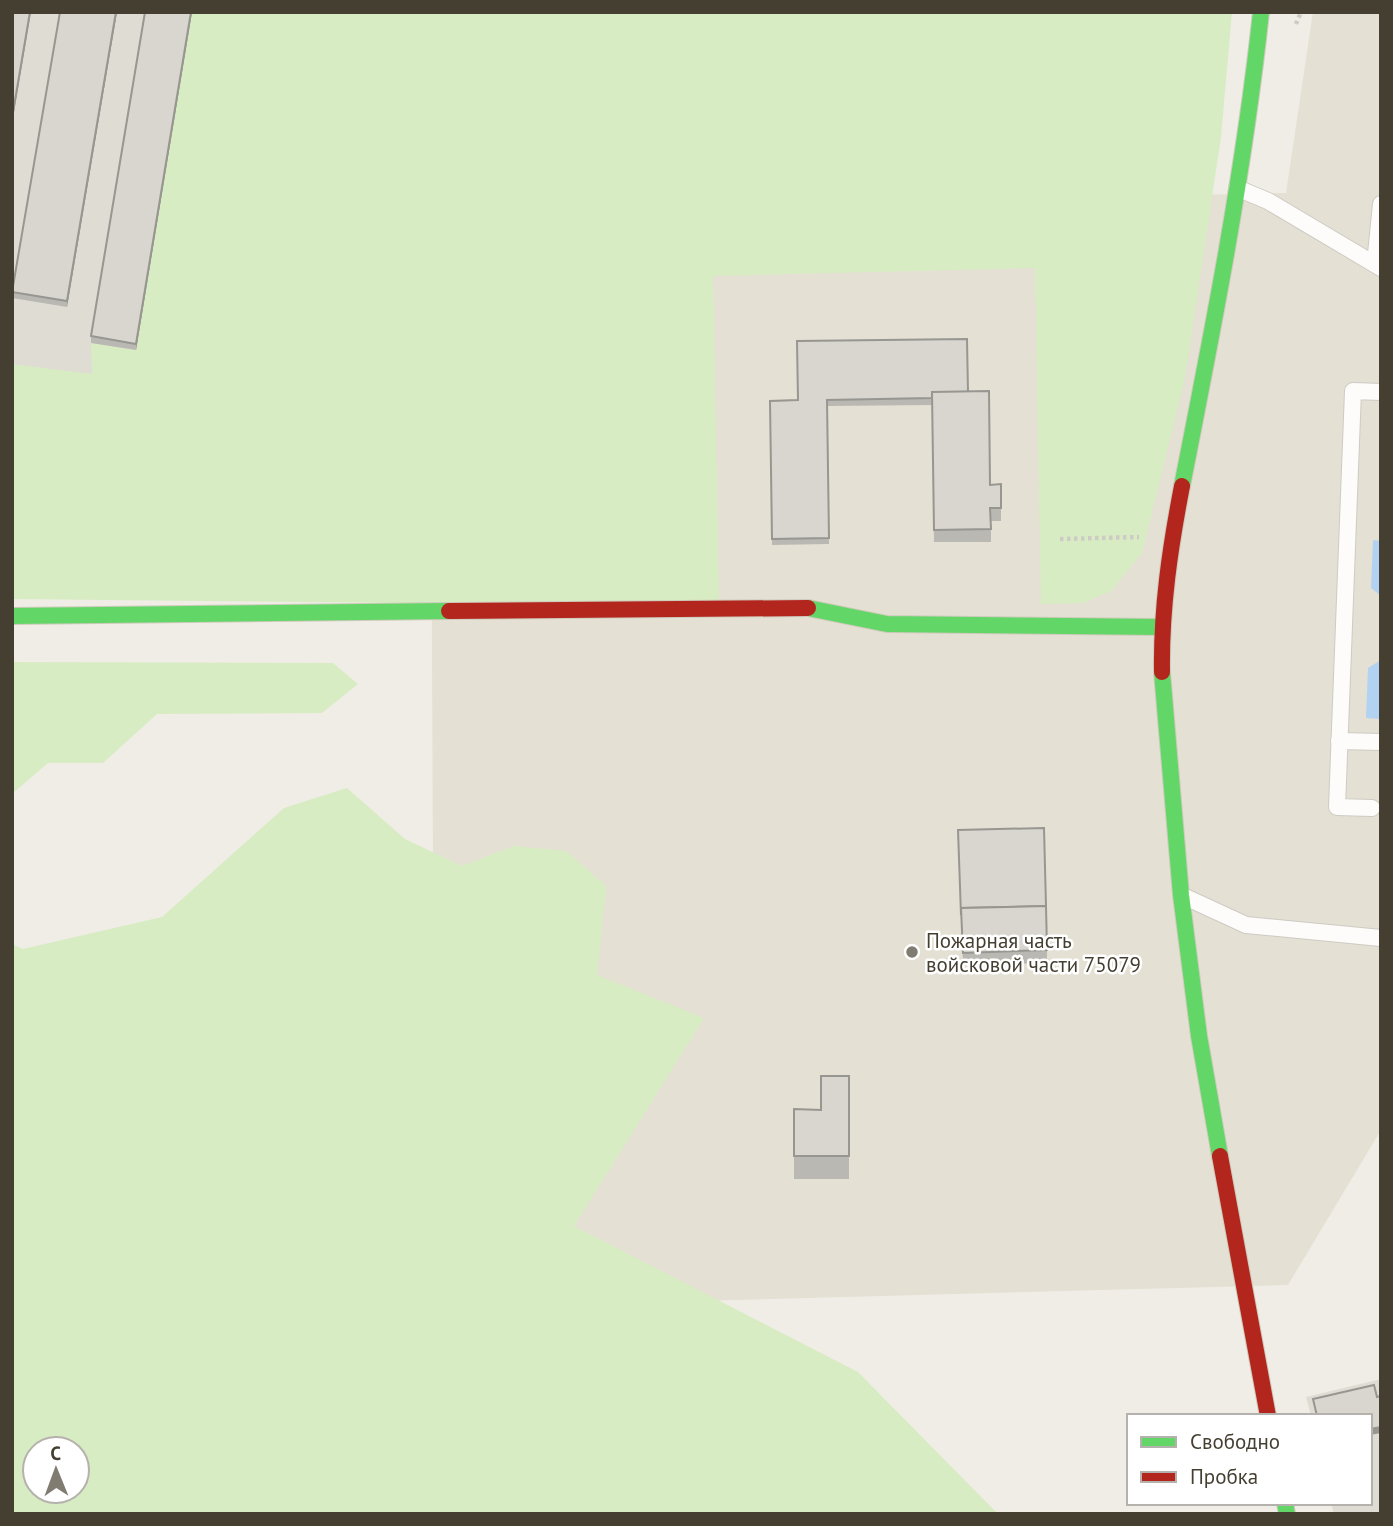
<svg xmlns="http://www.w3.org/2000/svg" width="1393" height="1526" font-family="'PT Sans',sans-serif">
<rect width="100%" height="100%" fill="#efede6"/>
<path fill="#e4e0d3" d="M1313 12H1381V1130L1288 1285 435 1308 430 211 1286 193Z"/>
<g fill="#dfdcd4">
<path d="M12 12H215L145 419 12 396Z"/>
<path d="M1381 1379V1514H1334L1331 1503H1370V1416H1311L1306 1397Z"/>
</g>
<g fill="#d8ecc3" fill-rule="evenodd">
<path d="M192 12H1232L1221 137 1185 377 1142 553 1111 591 1083 603 1041 604 1035 268 713 276 719 606 12 599V364L92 374 91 343 135 350Z"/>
<path d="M12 662 333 663 358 684 322 713 157 714 103 763H48L13 793Z"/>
<path d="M347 788 405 839 462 866 514 846 566 851 606 886 597 975 704 1018 574 1226 858 1372 998 1514H12V944L23 949 162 917 284 808ZM77 1449V1491H35V1449Z"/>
</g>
<g fill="#b2d2f1">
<path d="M1373 540 1381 541V596L1371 588Z"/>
<path d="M1381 660V719L1366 718 1368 668Z"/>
</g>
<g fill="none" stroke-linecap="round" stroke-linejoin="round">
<g stroke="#cdcbc4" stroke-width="18">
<g id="lane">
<path d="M1237 188 1268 201 1381 268"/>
<path d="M1375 264 1381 204"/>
<path d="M1339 741 1381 742"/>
<path d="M1372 808 1337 807 1353 391 1381 392"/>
<path d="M1183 896 1246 925 1381 938"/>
</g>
</g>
<g stroke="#cfcbbc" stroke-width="18">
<g id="fast">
<path d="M1182 486C1213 329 1244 172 1261 12"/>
<path d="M808 608 887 624 1161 627"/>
<path d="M12 616 449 611"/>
<path d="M1162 672 1181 895 1199 1036 1220 1156"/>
<path d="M1285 1503 1287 1514"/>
</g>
</g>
<g stroke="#cfcbbc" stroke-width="18">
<g id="jam">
<path d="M449 611 808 608"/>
<path d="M1162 672C1161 609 1170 548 1182 486"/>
<path d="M1220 1156 1268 1416"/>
</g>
</g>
<g stroke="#cecbc5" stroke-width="4.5" stroke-dasharray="3.5 3.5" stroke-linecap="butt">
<path d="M1296 24 1301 12"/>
<path d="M1060 539 1139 537"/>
</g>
<use href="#lane" stroke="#fdfcfb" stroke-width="16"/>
<use href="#fast" stroke="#63d668" stroke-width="16"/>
<use href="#jam" stroke="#b3261e" stroke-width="16"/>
</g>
<g fill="#bab8b2">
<path d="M60 12H117L67 307 12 298V290Z"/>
<path d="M145 12H192L136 350 91 343V336Z"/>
<path d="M968 392 990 485 1001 484V521H991V542H934L932 405 827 406 829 544 772 545 770 401Z"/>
<path d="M958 830 1047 950V963L963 965Z"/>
<path d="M849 1076V1179H794V1109L821 1110Z"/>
</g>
<g fill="#979691">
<path d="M30 12H31L12 124V118Z"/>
<path d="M116 12H117L67 307V301Z"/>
<path d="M191 12H192L136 350V344Z"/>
<path d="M1381 1427V1433L1370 1435V1429Z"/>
</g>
<g fill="#d8d6cf" stroke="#979691" stroke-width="2">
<path d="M12 12H30L12 118Z"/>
<path d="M60 12H116L67 301 12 292Z"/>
<path d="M145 12H191L136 344 91 336Z"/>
<path d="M967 339 968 392H932V398L827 400 829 538 772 539 770 401 798 400 797 341Z"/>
<path d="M989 391 990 485 1001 484V508H990L991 529 934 530 932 392Z"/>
<path d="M1044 828 1046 906 961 908V915L958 830Z"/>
<path d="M1046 906 1047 950 963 953 961 908Z"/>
<path d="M821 1076H849V1156H794V1109L821 1110Z"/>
<path d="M1374 1385 1377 1397 1381 1396V1427L1370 1429V1416H1317L1313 1399Z"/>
</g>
<circle fill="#807c71" stroke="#fff" stroke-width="2.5" cx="912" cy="952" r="7"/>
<g text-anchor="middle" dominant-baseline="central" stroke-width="5" stroke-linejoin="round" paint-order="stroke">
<g font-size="21" fill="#453f32" stroke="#fff" text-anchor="start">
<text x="926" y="940">Пожарная часть<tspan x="926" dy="24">войсковой части 75079</tspan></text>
</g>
</g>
<rect width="1393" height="1526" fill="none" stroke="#453f32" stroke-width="28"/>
<rect x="1127" y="1414" width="245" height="91" fill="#ffffff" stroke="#b5b2ad" stroke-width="2"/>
<rect x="1141" y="1437" width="35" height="10" fill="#63d668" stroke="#b5b2ad" stroke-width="2"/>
<text x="1190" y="1449" font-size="21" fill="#453f32">Свободно</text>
<rect x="1141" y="1472" width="35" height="10" fill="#b3261e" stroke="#b5b2ad" stroke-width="2"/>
<text x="1190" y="1484" font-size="21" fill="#453f32">Пробка</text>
<g transform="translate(56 1470) rotate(359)"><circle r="33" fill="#ffffff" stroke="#b5b2ad" stroke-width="2"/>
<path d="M0-5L12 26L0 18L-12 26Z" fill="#807c71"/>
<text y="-10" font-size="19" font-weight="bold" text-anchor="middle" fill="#453f32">С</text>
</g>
</svg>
